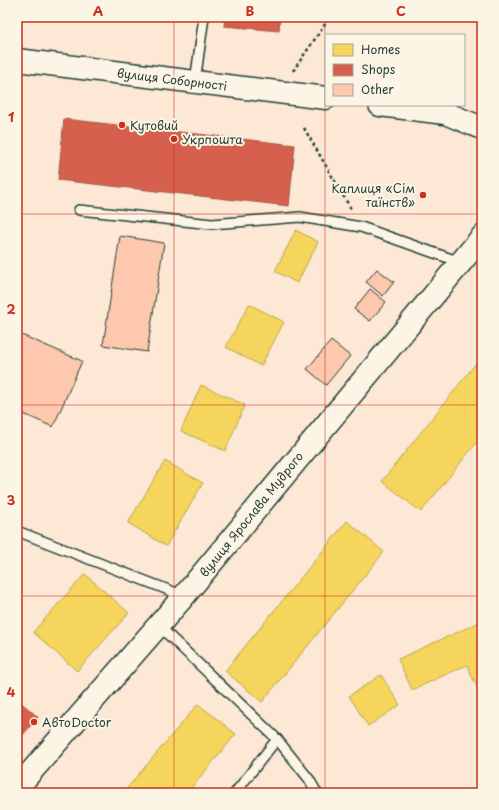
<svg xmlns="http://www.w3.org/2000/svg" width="499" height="810" font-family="'Playpen Sans',sans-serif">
<rect width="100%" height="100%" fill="#fce8d4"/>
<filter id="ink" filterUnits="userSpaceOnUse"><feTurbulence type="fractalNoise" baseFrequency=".025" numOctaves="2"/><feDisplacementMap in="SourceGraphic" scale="8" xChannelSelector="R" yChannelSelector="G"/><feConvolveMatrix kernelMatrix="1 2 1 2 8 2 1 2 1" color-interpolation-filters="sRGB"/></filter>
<g filter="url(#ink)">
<g fill="#f6d55c" stroke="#b6a750">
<path d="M296 230 318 242 297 283 275 271Z"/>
<path d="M249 304 284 322 261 366 226 347Z"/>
<path d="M477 362 482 366V436L421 512 382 481Z"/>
<path d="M201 385 245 405 225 451 181 431Z"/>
<path d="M165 461 203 483 166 546 128 523Z"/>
<path d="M347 521 384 552 262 702 225 671Z"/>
<path d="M85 574 129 613 77 671 33 632Z"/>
<path d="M482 621V699L467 665 412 690 398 659Z"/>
<path d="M381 675 400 705 368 726 349 696Z"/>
<path d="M198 704 236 734 187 793H123Z"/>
</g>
<g fill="#d6604d" stroke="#9f5646">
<path d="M225 17H280L279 31 224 26Z"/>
<path d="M64 119 295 145 289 206 58 180Z"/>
<path d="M17 699 38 717 17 742Z"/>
</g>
<g fill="#fdc8ae" stroke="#1f3d34">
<path d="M120 236 164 243 147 352 103 345Z"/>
<path d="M377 269 394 282 383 296 366 282Z"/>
<path d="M370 289 386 302 370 321 354 309Z"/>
<path d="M17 333 82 361 53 427 17 411Z"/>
<path d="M331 341 350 356 326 385 307 369Z"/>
</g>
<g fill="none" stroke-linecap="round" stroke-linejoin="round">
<g stroke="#1f3d34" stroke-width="12">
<g id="service">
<path d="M195 82 204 17"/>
<path d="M79 210 212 224 300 217 361 227 460 262"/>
<path d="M17 531 184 596"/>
<path d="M158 625 277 739 235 793"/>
<path d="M277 739 309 779 317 793"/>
</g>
</g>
<g stroke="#1f3d34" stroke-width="25">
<path id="tertiary" d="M17 788 184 596 482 237"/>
</g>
<g stroke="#1f3d34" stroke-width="25">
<g id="secondary">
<path d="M17 60 326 98"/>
<path d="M380 105 445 113 482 128"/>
</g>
</g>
<g stroke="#1f3d34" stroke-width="2.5" stroke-dasharray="3 3" stroke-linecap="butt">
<path d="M293 71 330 17"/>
<path d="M304 128 351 209"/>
</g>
<use href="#service" stroke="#fcf5e5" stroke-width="9"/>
<use href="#tertiary" stroke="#fcf5e5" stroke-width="22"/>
<use href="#secondary" stroke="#fcf5e5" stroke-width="22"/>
</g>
</g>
<path fill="none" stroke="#c8321e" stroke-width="1" stroke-opacity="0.55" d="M174 17V793M325 17V793M17 214H482M17 405H482M17 596H482"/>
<g fill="#c8321e" stroke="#fcf5e5" stroke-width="1.5">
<circle cx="122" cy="125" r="4"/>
<circle cx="174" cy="139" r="4"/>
<circle cx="423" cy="195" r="4"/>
<circle cx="34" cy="722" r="4"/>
</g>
<g text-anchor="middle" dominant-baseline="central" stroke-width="4" stroke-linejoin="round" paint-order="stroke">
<g font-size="12" fill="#1f3d34" stroke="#fcf5e5">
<text transform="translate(172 79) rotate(7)">вулиця Соборності</text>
<text transform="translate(251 514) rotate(-51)">вулиця Ярослава Мудрого</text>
</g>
<g font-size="12" fill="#1f3d34" stroke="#fcf5e5" text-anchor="start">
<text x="130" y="125">Кутовий</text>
<text x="182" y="139">Укрпошта</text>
<text x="415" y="188" text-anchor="end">Каплиця «Сім<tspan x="415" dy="14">таїнств»</tspan></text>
<text x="42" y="722">АвтоDoctor</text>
</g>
</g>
<rect width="499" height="810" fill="none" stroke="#fcf5e5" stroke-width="44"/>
<rect x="325" y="34" width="140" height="72" fill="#fcf5e5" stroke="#a4ab9e"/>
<rect x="333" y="44" width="20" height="12" fill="#f6d55c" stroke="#a4ab9e"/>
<text x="361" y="54" font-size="12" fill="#1f3d34">Homes</text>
<rect x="333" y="64" width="20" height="12" fill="#d6604d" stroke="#a4ab9e"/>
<text x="361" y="74" font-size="12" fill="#1f3d34">Shops</text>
<rect x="333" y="84" width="20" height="12" fill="#fdc8ae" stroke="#a4ab9e"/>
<text x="361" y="94" font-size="12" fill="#1f3d34">Other</text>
<rect x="22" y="22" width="455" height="766" fill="none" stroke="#c8321e" stroke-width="1.5"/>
<g font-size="13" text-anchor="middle" font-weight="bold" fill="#c8321e">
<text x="98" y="16">A</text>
<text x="250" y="16">B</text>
<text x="401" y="16">C</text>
<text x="11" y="122">1</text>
<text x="11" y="314">2</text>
<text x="11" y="505">3</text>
<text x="11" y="697">4</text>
</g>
</svg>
